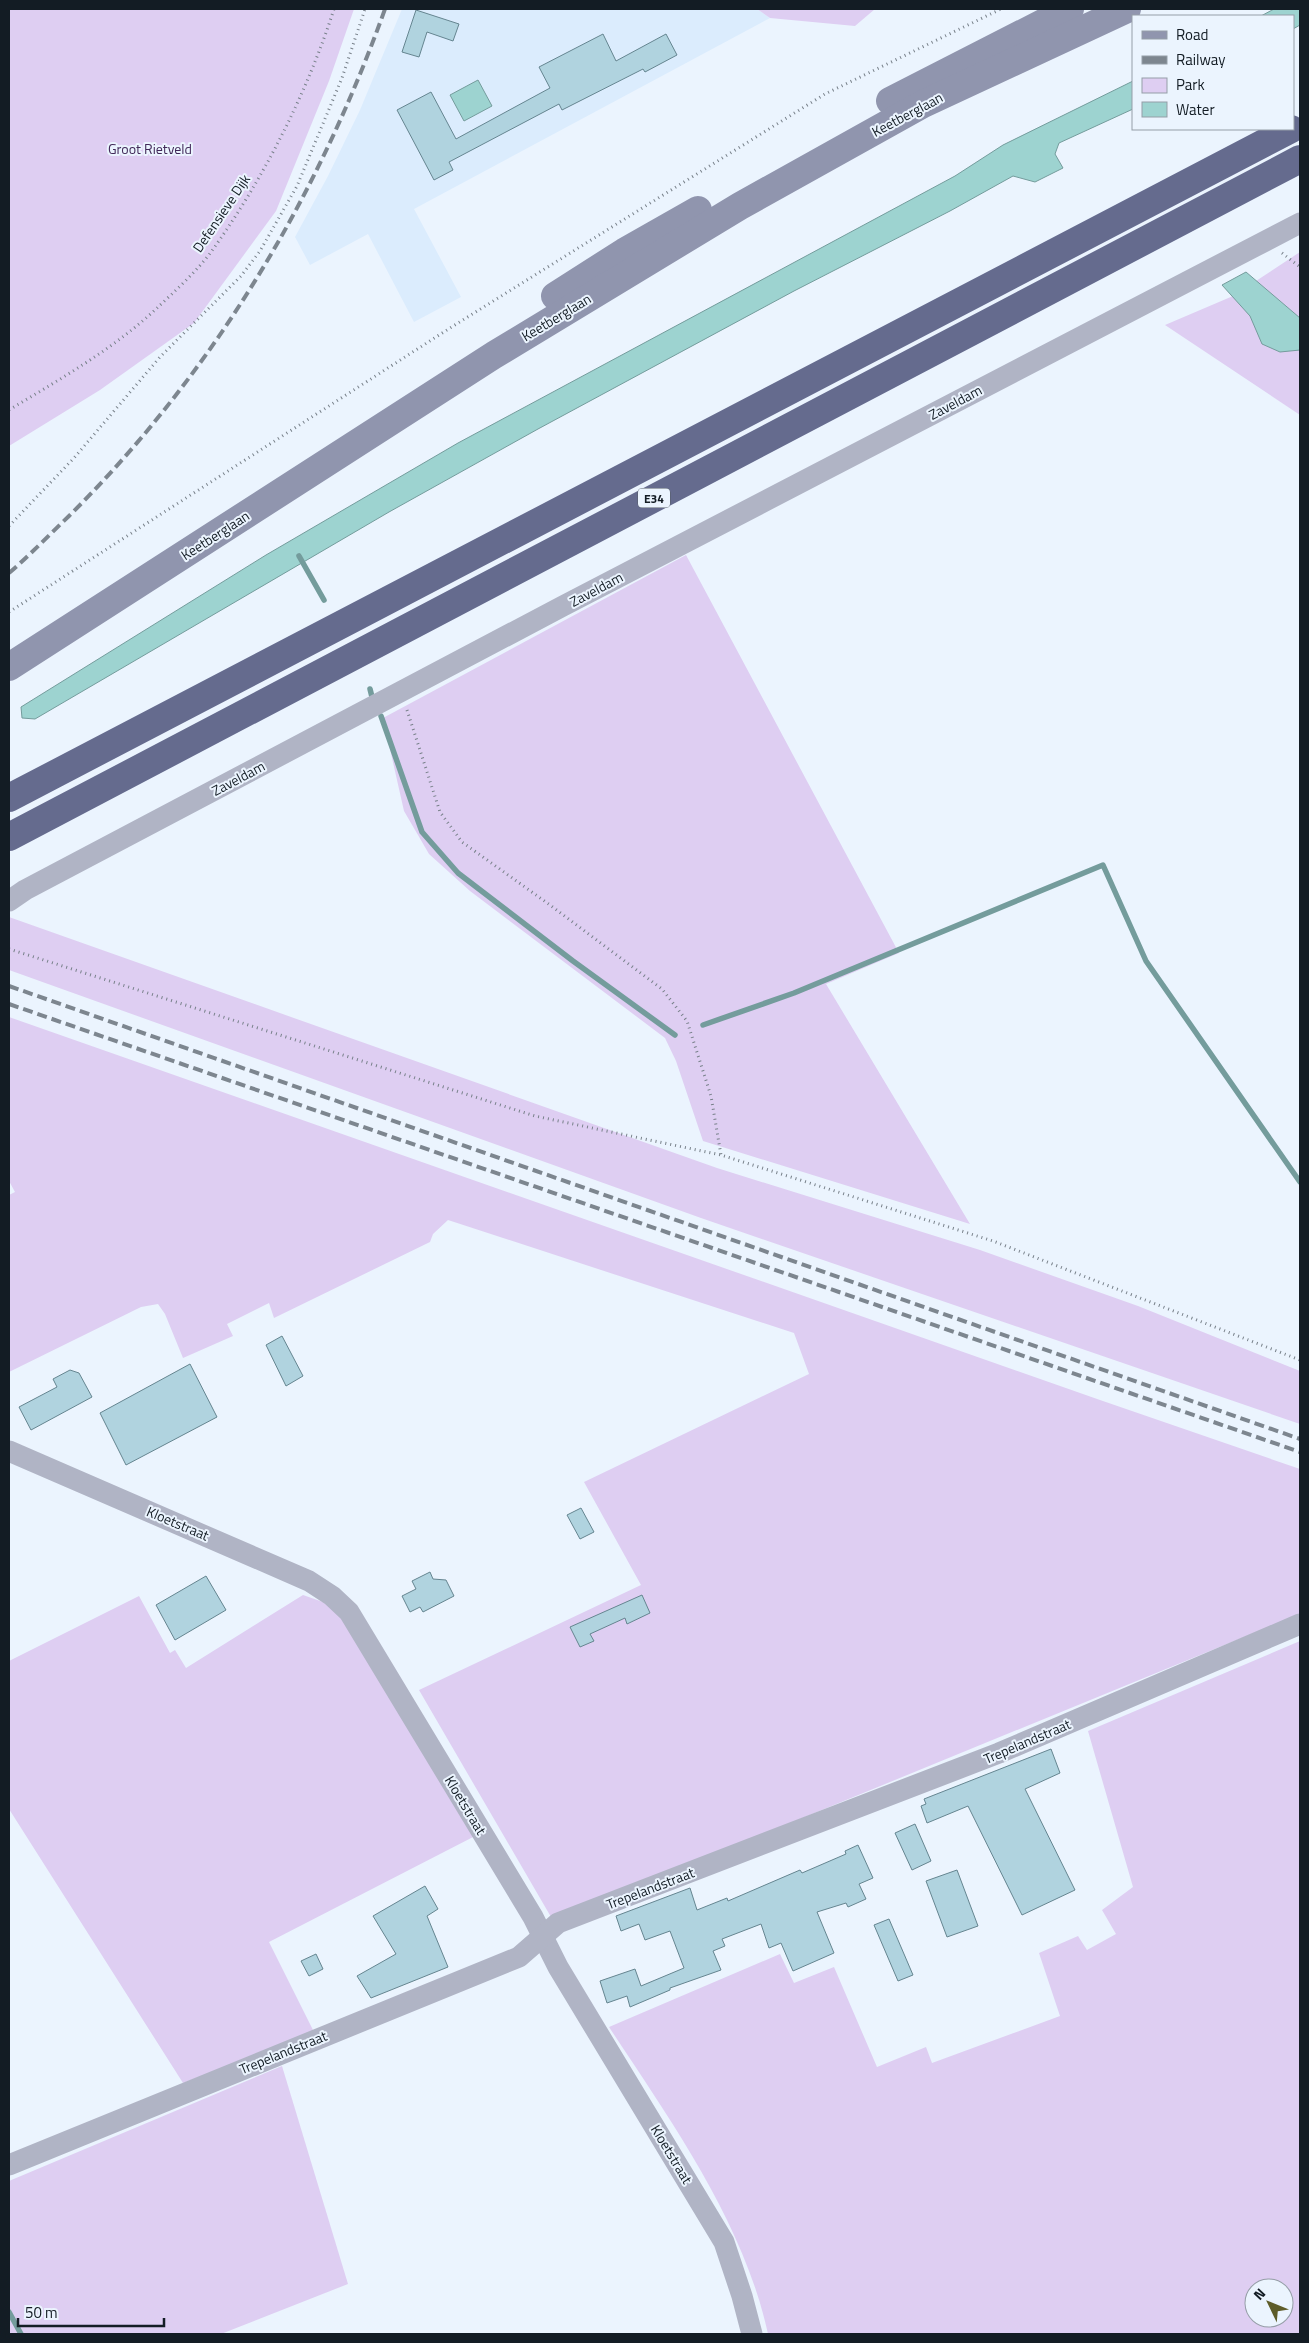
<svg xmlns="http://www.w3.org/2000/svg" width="1309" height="2343" font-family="'Titillium Web',sans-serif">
<rect width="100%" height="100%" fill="#ebf4fe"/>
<path fill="#dbecfd" d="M402 9H757L770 18 414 209 461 297 414 322 368 234 310 265 295 237 328 176 360 110Z"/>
<g fill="#decef2" fill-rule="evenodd">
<path d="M9 9H354L329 81 276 211 194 323 100 390 9 446Z"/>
<path d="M757 9H875L855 26 770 18Z"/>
<path d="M1300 252V415L1165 325 1233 296Z"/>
<path d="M686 555 899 953 826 984 970 1224 703 1141 676 1061 665 1038 470 891 429 854 404 811 383 718Z"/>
<path d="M9 917 717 1168 980 1250 1138 1306 1300 1371V1424L701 1218 9 970Z"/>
<path d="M9 1017 1100 1400 1300 1469V1614L773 1830 551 1917 419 1690 641 1585 584 1482 809 1374 794 1333 448 1220 433 1234 430 1242 274 1318 269 1303 227 1324 233 1336 183 1358 165 1314 158 1304 141 1307 9 1372V1195L15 1192 9 1181Z"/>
<path d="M303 1595 323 1602 335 1610 361 1640 477 1835 269 1942 315 2034 183 2083 9 1809V1661L139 1596 170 1653 175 1650 186 1668Z"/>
<path d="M1300 1641V2334H768C744 2223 671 2121 609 2027L780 1954 794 1983 834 1967 877 2067 926 2047 932 2063 1060 2016 1039 1953 1078 1936 1087 1950 1116 1934 1102 1910 1133 1887 1088 1731ZM1254 2288H1284V2318H1254Z"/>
<path d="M282 2066 348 2284 221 2334H9V2181Z"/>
</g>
<g fill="#9dd3d0" stroke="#749c9c">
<path d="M1274 9H1300V25L1293 29V16H1261Z"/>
<path d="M478 80 492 106 464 121 450 95Z"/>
<path d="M1133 81V109L1059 143 1055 154 1063 168 1035 182 1013 176 950 211 794 291 538 429 389 512 35 719 22 718 21 707 266 555 458 443 955 176 1003 145Z"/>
<path d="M1246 272 1300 318V350L1280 352 1262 344 1250 316 1222 285Z"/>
</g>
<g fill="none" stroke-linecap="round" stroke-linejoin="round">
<g stroke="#749c9c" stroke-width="5.5">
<path d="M299 556 324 600"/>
<path d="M370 689 372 697"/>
<path d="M381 716 422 832 458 873 573 961 675 1035"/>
<path d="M703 1025 794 993 1103 865 1146 961 1300 1182"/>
<path d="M9 2312 21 2334"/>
</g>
</g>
<g fill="#b0d3df" stroke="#658590">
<path d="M416 10 459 24 453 41 427 32 419 57 402 52Z"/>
<path d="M603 34 616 61 666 34 677 55 645 72 643 69 562 110 559 104 449 162 453 170 434 180 397 110 431 92 456 139 550 88 539 67Z"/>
<path d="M282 1336 303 1376 286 1386 266 1345Z"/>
<path d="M190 1364 217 1417 126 1465 100 1413Z"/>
<path d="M70 1370 79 1373 92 1397 31 1430 19 1407 57 1387 53 1379Z"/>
<path d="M581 1508 594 1532 580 1539 567 1515Z"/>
<path d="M430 1572 433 1579 446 1580 454 1596 423 1612 420 1607 410 1612 402 1596 416 1589 412 1581Z"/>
<path d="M206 1576 226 1610 175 1640 156 1605Z"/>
<path d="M642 1595 650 1613 627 1624 625 1618 590 1634 594 1641 580 1647 570 1627Z"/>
<path d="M1051 1749 1060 1773 1025 1789 1075 1890 1022 1915 968 1806 927 1823 921 1806 926 1804 924 1799Z"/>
<path d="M915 1824 931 1861 912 1870 895 1833Z"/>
<path d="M858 1845 873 1878 859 1884 866 1899 848 1907 846 1903 817 1912 834 1953 793 1971 781 1943 769 1948 761 1924 722 1939 725 1946 713 1951 721 1970 670 1988V1990L630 2007 627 1996 607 2003 600 1981 635 1969 641 1986 684 1968 670 1931 645 1940 639 1924 621 1931 616 1916 690 1888 697 1910 727 1898 728 1901 800 1870 802 1873 846 1854 845 1851Z"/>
<path d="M957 1870 978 1926 947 1937 926 1881Z"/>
<path d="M425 1886 438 1909 427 1916 448 1967 371 1998 357 1976 396 1954 373 1916Z"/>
<path d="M889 1919 913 1975 898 1981 874 1925Z"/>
<path d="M316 1954 323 1969 309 1976 301 1961Z"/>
</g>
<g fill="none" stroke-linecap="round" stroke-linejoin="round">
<g stroke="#78818a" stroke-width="3" stroke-dasharray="1 4" stroke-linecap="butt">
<path d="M1282 253 1300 267"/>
<path d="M9 410C60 379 112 350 156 309 173 293 197 271 211 252 263 180 307 93 334 9"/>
<path d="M9 526 74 458 160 357 241 276 260 251 297 186 342 78 365 9"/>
<path d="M9 612 450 328 825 94 1001 9"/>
<path d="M407 710 440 812 462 842 550 905 662 989 687 1021 711 1096 721 1155"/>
<path d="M9 949 535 1116 721 1155 993 1241 1300 1360"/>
</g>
<g stroke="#b0b4c5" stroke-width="21">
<path d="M9 901 25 890 563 606 1300 223"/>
<path d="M9 1451 309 1581 332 1596 349 1612 533 1917 558 1967 724 2242 742 2296 752 2334"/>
<path d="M9 2165 519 1957 558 1923 999 1753 1300 1624"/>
</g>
<g stroke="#9095ae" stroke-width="28">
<path d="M890 101 1070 9"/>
<path d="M555 296 624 252 698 210"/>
<path d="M9 667 494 355 740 206 923 104 1127 9"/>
</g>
<g stroke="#656b8e" stroke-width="28">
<path d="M9 798 1291 129"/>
<path d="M9 837 1300 159"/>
</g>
<g stroke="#7d868f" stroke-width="4" stroke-dasharray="10 5" stroke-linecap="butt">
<path d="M9 573C30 555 49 535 69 516 213 373 317 199 385 9"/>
<path d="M9 986 1300 1439"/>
<path d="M9 1004 1300 1452"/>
</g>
</g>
<g text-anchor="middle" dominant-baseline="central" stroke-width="4" stroke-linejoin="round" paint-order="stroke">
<rect fill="#ebf4fe" stroke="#545d65" stroke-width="1" x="638" y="488.5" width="32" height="19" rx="4"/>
<g font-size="12" font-weight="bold" fill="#131c24">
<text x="654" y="498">E34</text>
</g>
<g font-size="14" fill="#131c24" stroke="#ebf4fe">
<text transform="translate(907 114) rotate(-28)">Keetberglaan</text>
<text transform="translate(221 213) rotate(-56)">Defensieve Dijk</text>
<text transform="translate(556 317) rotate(-31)">Keetberglaan</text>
<text transform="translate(955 402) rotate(-28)">Zaveldam</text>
<text transform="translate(215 535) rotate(-33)">Keetberglaan</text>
<text transform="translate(596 589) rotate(-28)">Zaveldam</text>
<text transform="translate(238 778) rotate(-28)">Zaveldam</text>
<text transform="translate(178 1523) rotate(23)">Kloetstraat</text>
<text transform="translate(1027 1741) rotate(-23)">Trepelandstraat</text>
<text transform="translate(466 1805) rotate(59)">Kloetstraat</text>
<text transform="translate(650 1888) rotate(-21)">Trepelandstraat</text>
<text transform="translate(283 2052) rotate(-22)">Trepelandstraat</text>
<text transform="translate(672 2154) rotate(59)">Kloetstraat</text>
</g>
<g font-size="14" fill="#402858" stroke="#ebf4fe">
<text x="150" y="148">Groot Rietveld</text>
</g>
</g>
<rect width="1309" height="2343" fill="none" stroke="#131c24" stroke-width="20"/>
<rect x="1132" y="15" width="162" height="115" fill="#ebf4fe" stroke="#959ea7"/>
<rect x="1142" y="31" width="25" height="8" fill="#9095ae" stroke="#959ea7"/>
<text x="1176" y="40" font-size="15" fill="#131c24">Road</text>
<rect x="1142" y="56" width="25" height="8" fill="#7d868f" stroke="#959ea7"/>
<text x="1176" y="65" font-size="15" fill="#131c24">Railway</text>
<rect x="1142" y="78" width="25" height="15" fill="#decef2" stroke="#959ea7"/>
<text x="1176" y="90" font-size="15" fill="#131c24">Park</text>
<rect x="1142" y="102" width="25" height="15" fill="#9dd3d0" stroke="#959ea7"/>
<text x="1176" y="115" font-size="15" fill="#131c24">Water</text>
<g transform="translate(1269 2303) rotate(313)"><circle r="24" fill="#ebf4fe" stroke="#959ea7"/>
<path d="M0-4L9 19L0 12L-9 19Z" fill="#5e5c29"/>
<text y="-8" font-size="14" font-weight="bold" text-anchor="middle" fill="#131c24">N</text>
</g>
<path d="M18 2318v8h146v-8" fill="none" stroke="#131c24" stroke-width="2.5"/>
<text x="25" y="2318" font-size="15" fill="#131c24" stroke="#ebf4fe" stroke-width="4" paint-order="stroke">50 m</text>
</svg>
